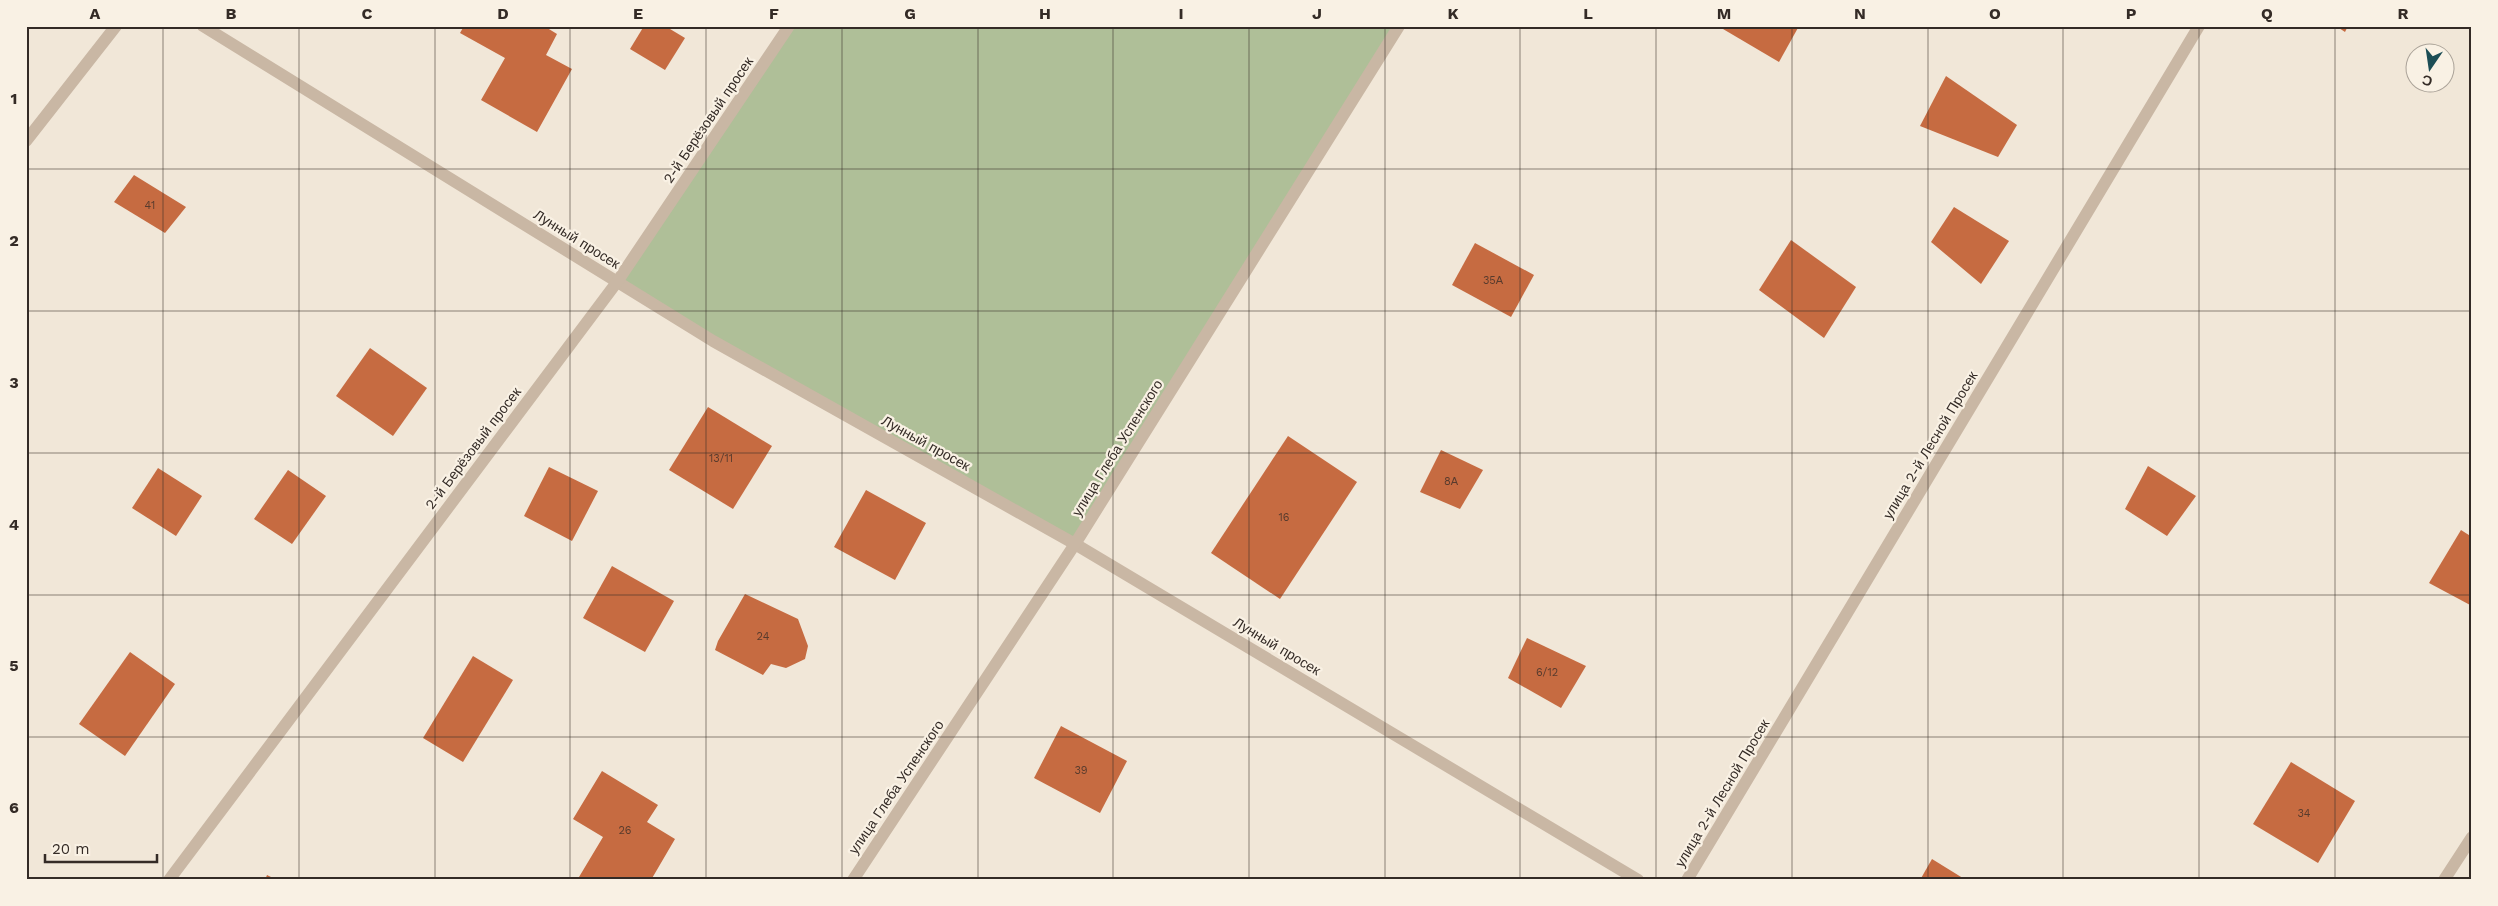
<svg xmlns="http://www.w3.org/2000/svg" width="2498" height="906" font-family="'Work Sans',sans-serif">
<rect width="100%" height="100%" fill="#f1e7d8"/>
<path fill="#afbf98" d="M789 26H1399L1075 544 617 282Z"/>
<g fill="#c66b41">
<path d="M464 26H544L557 34 546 55 572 69 537 132 481 100 505 58 460 33Z"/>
<path d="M644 26H665L685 38 665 70 630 49Z"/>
<path d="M1725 26H1799L1779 62 1723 29Z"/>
<path d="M2336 26H2348L2345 32Z"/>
<path d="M1946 76 2017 125 1998 157 1920 126Z"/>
<path d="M134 175 186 207 165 233 114 202Z"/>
<path d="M1954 207 2009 241 1981 284 1931 242Z"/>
<path d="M1791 240 1856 287 1824 338 1759 290Z"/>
<path d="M1475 243 1534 275 1511 317 1452 285Z"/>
<path d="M370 348 427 388 393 436 336 396Z"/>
<path d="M708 407 772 446 733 509 669 470Z"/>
<path d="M1288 436 1357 482 1280 599 1211 553Z"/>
<path d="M1441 450 1483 470 1460 509 1420 492Z"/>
<path d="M2148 466 2196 496 2167 536 2125 509Z"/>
<path d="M549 467 598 491 572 541 524 516Z"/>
<path d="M158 468 202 496 176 536 132 508Z"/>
<path d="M288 470 326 496 292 544 254 519Z"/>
<path d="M866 490 926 523 895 580 834 547Z"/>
<path d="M2461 530 2472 537V606L2429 583Z"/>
<path d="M612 566 674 601 645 652 583 618Z"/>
<path d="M745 594 798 619 808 646 805 659 786 668 771 664 763 675 715 650 718 641Z"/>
<path d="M1527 638 1586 666 1561 708 1508 678Z"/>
<path d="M130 652 175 684 125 756 79 724Z"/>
<path d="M473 656 513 680 463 762 423 738Z"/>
<path d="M1061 726 1127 761 1100 813 1034 778Z"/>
<path d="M2291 762 2355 801 2318 863 2253 824Z"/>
<path d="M602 771 658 805 647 822 675 839 651 880H583L579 877 603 837 573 819Z"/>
<path d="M1932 859 1966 880H1920Z"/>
<path d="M267 875 277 880H265Z"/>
</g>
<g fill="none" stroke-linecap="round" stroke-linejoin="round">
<g stroke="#c9b7a4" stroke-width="12">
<path d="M203 26 713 341 1075 544 1638 880"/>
<path d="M26 141 116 26"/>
<path d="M169 880 617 282 789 26"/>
<path d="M853 880 1075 544 1399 26"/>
<path d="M1687 880 2199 26"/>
<path d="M2444 880 2472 837"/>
</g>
</g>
<path fill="none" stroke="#342b26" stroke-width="1" stroke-opacity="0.55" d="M163 26V880M299 26V880M435 26V880M570 26V880M706 26V880M842 26V880M978 26V880M1113 26V880M1249 26V880M1385 26V880M1520 26V880M1656 26V880M1792 26V880M1928 26V880M2063 26V880M2199 26V880M2335 26V880M26 169H2472M26 311H2472M26 453H2472M26 595H2472M26 737H2472"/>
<g text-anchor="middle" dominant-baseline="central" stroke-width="4.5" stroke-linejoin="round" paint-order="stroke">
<g font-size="11" fill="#583b2d">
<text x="150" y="205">41</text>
<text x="1493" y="280">35А</text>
<text x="721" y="458">13/11</text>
<text x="1451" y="481">8А</text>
<text x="1284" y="517">16</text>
<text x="763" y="636">24</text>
<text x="1547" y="672">6/12</text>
<text x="1081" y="770">39</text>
<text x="2304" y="813">34</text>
<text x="625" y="830">26</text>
</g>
<g font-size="14" fill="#342b26" stroke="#f9f1e4">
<text transform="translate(708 120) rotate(-56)">2-й Берёзовый просек</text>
<text transform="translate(577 239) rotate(32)">Лунный просек</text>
<text transform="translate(926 443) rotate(29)">Лунный просек</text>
<text transform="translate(1930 445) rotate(-59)">улица 2-й Лесной Просек</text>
<text transform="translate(473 448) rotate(-53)">2-й Берёзовый просек</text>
<text transform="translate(1117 448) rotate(-58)">улица Глеба Успенского</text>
<text transform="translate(1277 646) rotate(31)">Лунный просек</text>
<text transform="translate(896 787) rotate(-56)">улица Глеба Успенского</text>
<text transform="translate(1722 793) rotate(-59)">улица 2-й Лесной Просек</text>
</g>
</g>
<rect width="2498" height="906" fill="none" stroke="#f9f1e4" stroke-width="55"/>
<g transform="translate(2430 68) rotate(193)"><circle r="24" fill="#f9f1e4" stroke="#aaa298"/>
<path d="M0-4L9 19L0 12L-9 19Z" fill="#1c4d55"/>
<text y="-8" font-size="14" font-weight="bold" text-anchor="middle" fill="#342b26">С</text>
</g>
<path d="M45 854v8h112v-8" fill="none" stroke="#342b26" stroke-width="2.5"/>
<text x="52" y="854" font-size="15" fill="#342b26" stroke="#f9f1e4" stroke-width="4" paint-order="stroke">20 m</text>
<rect x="28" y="28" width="2442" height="850" fill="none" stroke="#342b26" stroke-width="2"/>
<g font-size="16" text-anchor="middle" font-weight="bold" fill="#342b26">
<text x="95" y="19">A</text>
<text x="231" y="19">B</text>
<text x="367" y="19">C</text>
<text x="503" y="19">D</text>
<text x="638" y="19">E</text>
<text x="774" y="19">F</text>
<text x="910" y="19">G</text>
<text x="1045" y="19">H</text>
<text x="1181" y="19">I</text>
<text x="1317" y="19">J</text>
<text x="1453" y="19">K</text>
<text x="1588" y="19">L</text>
<text x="1724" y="19">M</text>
<text x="1860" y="19">N</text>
<text x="1995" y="19">O</text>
<text x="2131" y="19">P</text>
<text x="2267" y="19">Q</text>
<text x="2403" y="19">R</text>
<text x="14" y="104">1</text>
<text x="14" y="246">2</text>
<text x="14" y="388">3</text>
<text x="14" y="530">4</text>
<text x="14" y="671">5</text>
<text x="14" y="813">6</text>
</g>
</svg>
